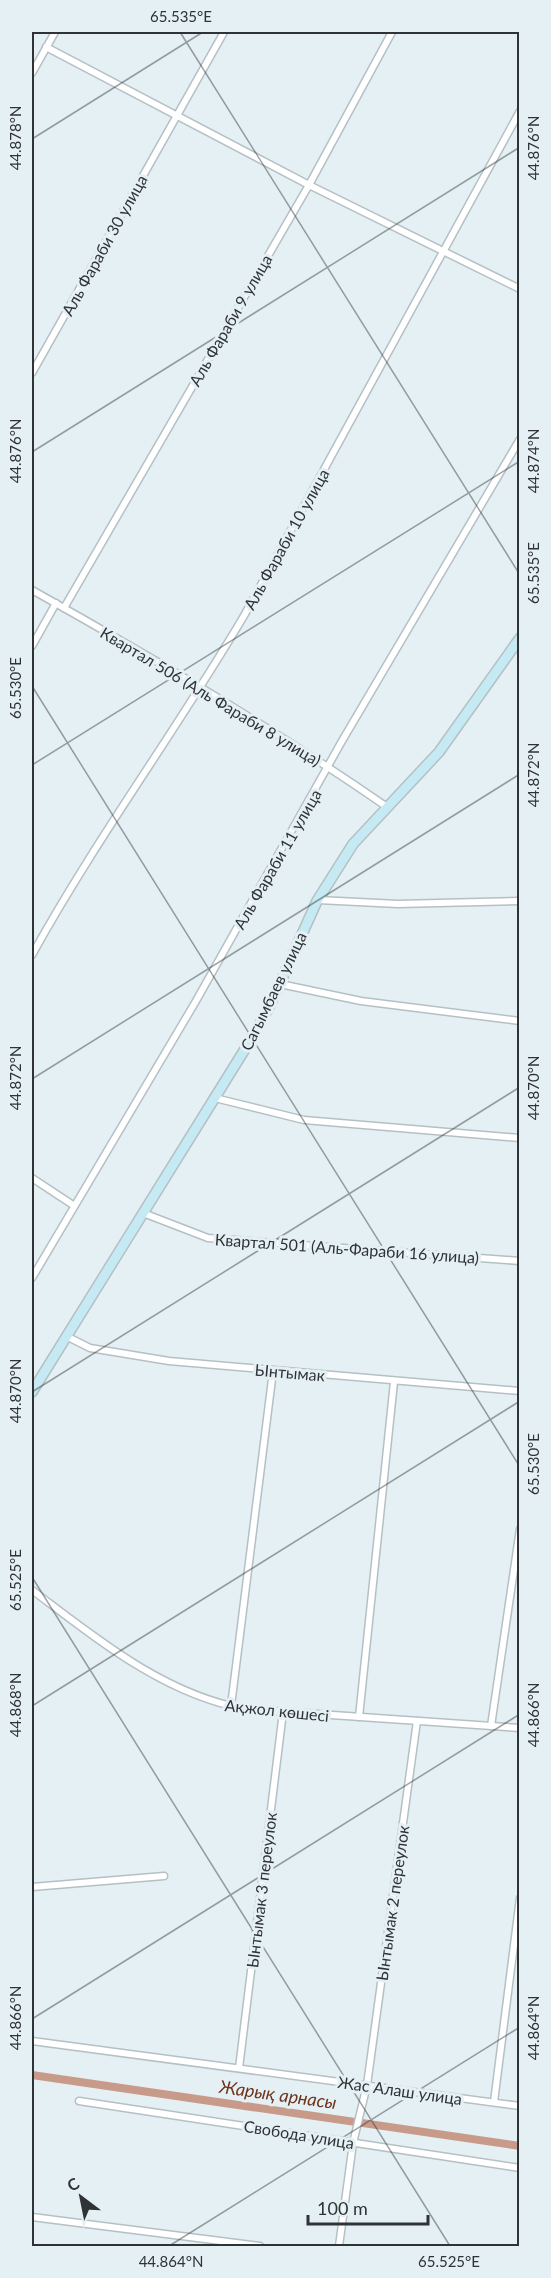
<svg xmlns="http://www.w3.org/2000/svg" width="551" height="2278" font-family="Lato,sans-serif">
<rect width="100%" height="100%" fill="#e4f0f4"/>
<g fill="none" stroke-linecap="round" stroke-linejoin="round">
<path stroke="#c89a89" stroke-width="8" d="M32 2075 520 2146"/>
<g stroke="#b5c0c4" stroke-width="9">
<g id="street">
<path d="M46 47 309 185 520 289"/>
<path d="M32 73 55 32"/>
<path d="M32 373 224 32"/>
<path d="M32 590C153 658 273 728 387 807"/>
<path d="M64 608 309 185 392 32"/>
<path d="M32 646 56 603"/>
<path d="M318 900 398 904 520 901"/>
<path d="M32 955C97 837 177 730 245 614L520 111"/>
<path d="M280 984 361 1001 520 1021"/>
<path d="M215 1098 304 1120 520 1138"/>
<path d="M32 1178 73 1205"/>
<path d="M143 1213 208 1238 520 1261"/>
<path d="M32 1278 196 1001 342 741 520 439"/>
<path d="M66 1336 90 1348 169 1361 520 1391"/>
<path d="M32 1590C96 1638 163 1694 245 1709L520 1728"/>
<path d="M231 1706 273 1371"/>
<path d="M359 1717 394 1382"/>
<path d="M491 1726 520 1529"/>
<path d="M32 1887 164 1876"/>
<path d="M32 2041 520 2106"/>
<path d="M239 2068 283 1712"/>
<path d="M79 2101 520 2168"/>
<path d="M494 2102 520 1898"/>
<path d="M32 2217 260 2246"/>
<path d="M339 2246 353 2143 367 2085 417 1721"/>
</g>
</g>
<g stroke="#b5c0c4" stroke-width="12">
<path id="secondary" d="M32 1392 250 1041 270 1005 317 901 353 844 439 752 520 638"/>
</g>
<use href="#street" stroke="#fff" stroke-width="6"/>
<use href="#secondary" stroke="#c6eaf4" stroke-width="9"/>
</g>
<path fill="none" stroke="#2f3335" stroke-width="1.5" stroke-opacity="0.45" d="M180 32 520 575M32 139 203 32M32 452 520 147M32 686 520 1467M32 765 520 461M32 1079 520 774M32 1392 520 1087M32 1577 450 2246M32 1706 520 1401M32 2019 520 1714M169 2246 520 2027"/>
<g text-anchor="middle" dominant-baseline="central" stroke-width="6" stroke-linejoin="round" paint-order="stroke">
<g font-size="16" fill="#2f3335" stroke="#e4f0f4">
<text transform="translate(104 245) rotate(-61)">Аль Фараби 30 улица</text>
<text transform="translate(230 320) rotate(-60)">Аль Фараби 9 улица</text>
<text transform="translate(286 539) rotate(-61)">Аль Фараби 10 улица</text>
<text transform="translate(211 696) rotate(31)">Квартал 506 (Аль Фараби 8 улица)</text>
<text transform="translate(277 859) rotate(-60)">Аль Фараби 11 улица</text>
<text transform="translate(273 991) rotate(-64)">Сагымбаев улица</text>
<text transform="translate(347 1248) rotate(4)">Квартал 501 (Аль-Фараби 16 улица)</text>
<text transform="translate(290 1372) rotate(5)">Ынтымак</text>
<text transform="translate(277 1710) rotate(6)">Ақжол көшесі</text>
<text transform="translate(261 1890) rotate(-83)">Ынтымак 3 переулок</text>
<text transform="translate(392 1903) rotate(-82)">Ынтымак 2 переулок</text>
<text transform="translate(400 2090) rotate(8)">Жас Алаш улица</text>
<text transform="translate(299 2134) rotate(9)">Свобода улица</text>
</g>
<g font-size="18" font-style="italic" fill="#6f341d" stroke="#e4f0f4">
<text transform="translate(278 2094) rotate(8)">Жарық арнасы</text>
</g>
</g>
<rect width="551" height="2278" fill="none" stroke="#e4f0f4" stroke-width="66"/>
<g transform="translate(81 2197) rotate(328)" stroke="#e4f0f4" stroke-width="4.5" paint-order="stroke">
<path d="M0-4.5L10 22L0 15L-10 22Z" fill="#2f3335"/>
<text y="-9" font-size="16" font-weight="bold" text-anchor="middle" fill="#2f3335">С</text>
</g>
<path d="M308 2215v9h120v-9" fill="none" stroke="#2f3335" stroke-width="3"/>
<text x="317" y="2215" font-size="18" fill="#2f3335" stroke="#e4f0f4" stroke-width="4.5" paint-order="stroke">100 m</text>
<rect x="33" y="33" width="485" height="2212" fill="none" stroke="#2f3335" stroke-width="2"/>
<g font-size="15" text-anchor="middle" fill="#2f3335">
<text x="181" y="22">65.535°E</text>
<text transform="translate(16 138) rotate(-90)" y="5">44.878°N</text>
<text transform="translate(534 148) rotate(-90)" y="5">44.876°N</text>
<text transform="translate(16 451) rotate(-90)" y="5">44.876°N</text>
<text transform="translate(534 461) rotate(-90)" y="5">44.874°N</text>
<text transform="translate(534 573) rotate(-90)" y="5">65.535°E</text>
<text transform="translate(16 688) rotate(-90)" y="5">65.530°E</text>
<text transform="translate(534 775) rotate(-90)" y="5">44.872°N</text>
<text transform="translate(16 1078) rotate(-90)" y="5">44.872°N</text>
<text transform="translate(534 1088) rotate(-90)" y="5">44.870°N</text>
<text transform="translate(16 1391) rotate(-90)" y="5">44.870°N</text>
<text transform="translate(534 1464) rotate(-90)" y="5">65.530°E</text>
<text transform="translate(16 1580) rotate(-90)" y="5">65.525°E</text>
<text transform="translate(16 1705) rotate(-90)" y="5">44.868°N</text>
<text transform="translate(534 1715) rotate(-90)" y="5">44.866°N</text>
<text transform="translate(16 2018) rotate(-90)" y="5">44.866°N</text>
<text transform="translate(534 2028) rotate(-90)" y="5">44.864°N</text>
<text x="171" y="2267">44.864°N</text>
<text x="449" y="2267">65.525°E</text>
</g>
</svg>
